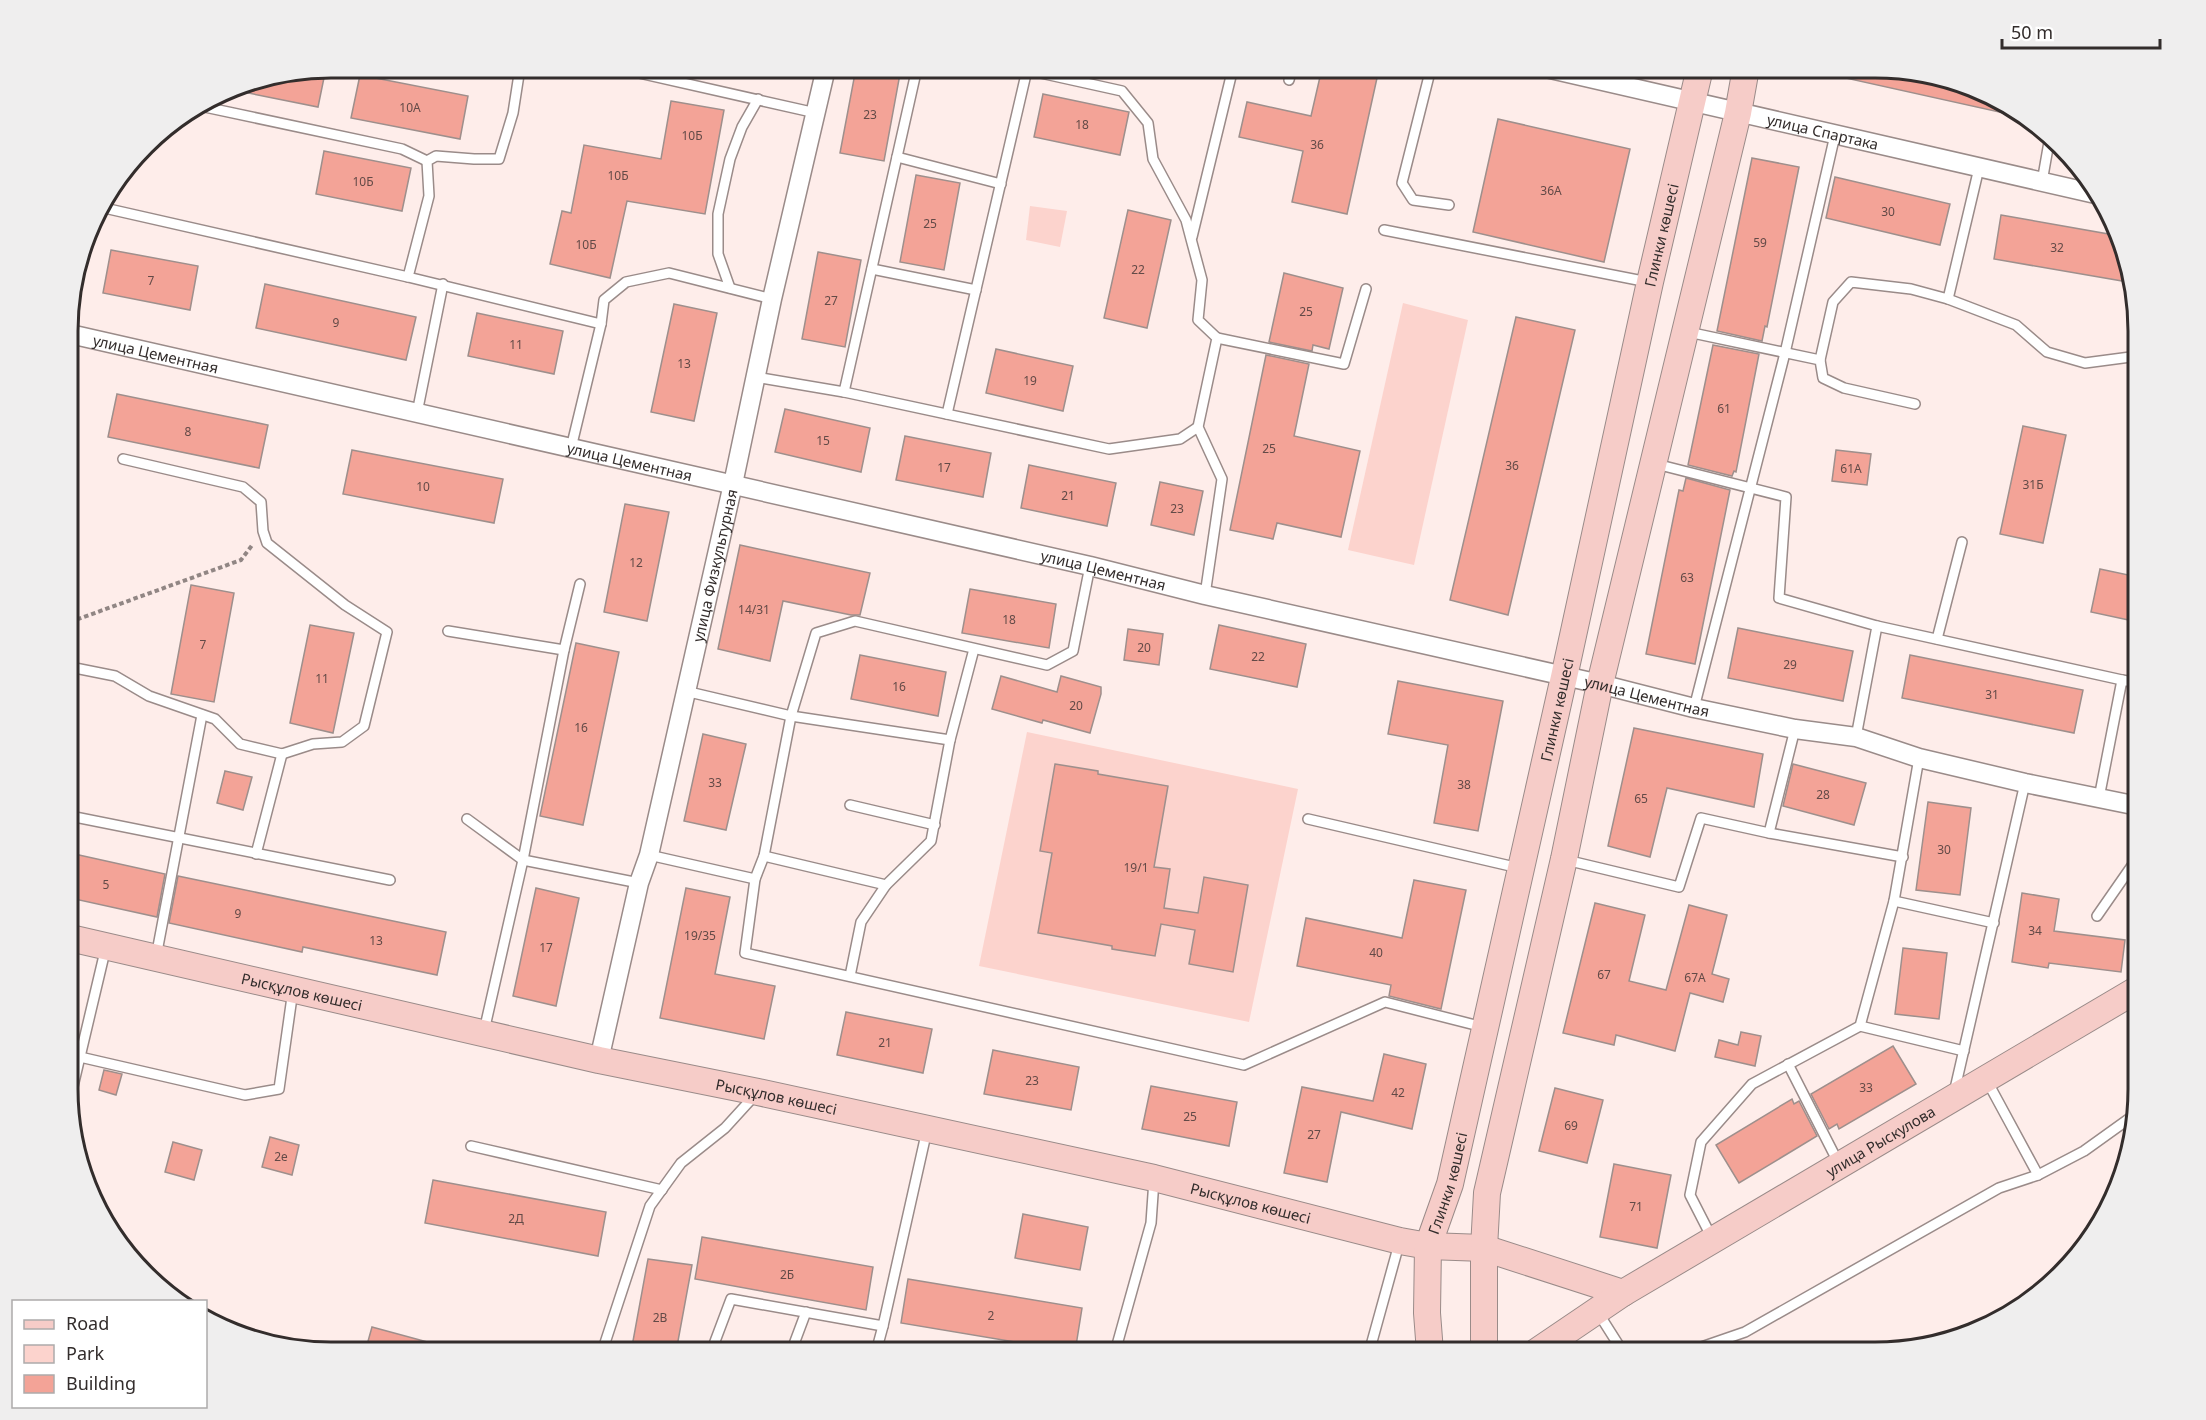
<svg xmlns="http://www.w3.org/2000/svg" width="2206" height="1420" font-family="'Noto Sans',sans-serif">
<rect width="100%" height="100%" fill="#feedea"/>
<g fill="#fcd3cd">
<path d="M1030 206 1067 211 1060 247 1026 240Z"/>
<path d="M1403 303 1468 320 1414 565 1348 550Z"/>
<path d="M1027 732 1298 789 1249 1022 979 966Z"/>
</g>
<g fill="#f3a397" stroke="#9e8f8c" stroke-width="1.5">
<path d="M326 68 318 107 228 89 230 87Z"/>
<path d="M856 68 900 74 884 161 840 153Z"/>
<path d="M1322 68 1377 78 1347 214 1292 202 1303 151 1239 137 1247 102 1311 116Z"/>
<path d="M1832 68H1876L1944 77 2011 107 2008 114 1832 75Z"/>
<path d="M360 75 468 96 460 139 351 118Z"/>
<path d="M1043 94 1129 112 1120 155 1034 137Z"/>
<path d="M671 101 724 110 705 214 627 201 610 278 550 264 562 211 571 213 584 145 661 159Z"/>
<path d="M1498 119 1630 149 1604 262 1473 232Z"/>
<path d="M324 151 411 168 402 211 316 194Z"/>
<path d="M1752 158 1799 167 1767 327 1765 326 1762 341 1717 331Z"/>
<path d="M916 175 960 183 944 270 900 262Z"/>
<path d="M1835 177 1950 204 1940 245 1826 218Z"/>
<path d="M1128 210 1171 220 1147 328 1104 318Z"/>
<path d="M2001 215 2114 235 2128 282 1994 259Z"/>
<path d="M111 250 198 266 190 310 103 293Z"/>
<path d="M818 252 861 260 845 347 802 339Z"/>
<path d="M1284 273 1343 288 1329 349 1313 345 1312 351 1269 342Z"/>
<path d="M265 284 416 317 406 360 256 328Z"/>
<path d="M674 304 717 313 694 421 651 412Z"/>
<path d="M477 313 563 331 554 374 468 356Z"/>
<path d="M1516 317 1575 330 1508 615 1450 600Z"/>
<path d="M1713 345 1759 354 1736 472 1734 471 1732 476 1688 465Z"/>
<path d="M996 349 1073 366 1063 411 986 393Z"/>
<path d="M1266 355 1309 364 1294 436 1360 451 1341 537 1277 523 1273 539 1230 530Z"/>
<path d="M117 394 268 425 259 468 108 437Z"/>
<path d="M785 409 870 428 861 472 775 452Z"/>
<path d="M2023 426 2066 435 2043 543 2000 534Z"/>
<path d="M905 436 991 453 983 497 896 480Z"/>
<path d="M352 450 503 479 494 523 343 494Z"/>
<path d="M1836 450 1871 454 1867 485 1832 481Z"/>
<path d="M1029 465 1116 483 1107 526 1021 508Z"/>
<path d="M1686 478 1730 490 1695 664 1646 654 1679 490 1683 491Z"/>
<path d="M1160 482 1203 491 1194 535 1151 525Z"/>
<path d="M625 504 669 512 647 621 604 612Z"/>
<path d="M740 545 870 573 860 615H851L783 601 770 661 718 649Z"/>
<path d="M2100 569 2138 577V622L2091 612Z"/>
<path d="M191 585 234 593 214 702 171 694Z"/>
<path d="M970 589 1056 604 1049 648 962 633Z"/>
<path d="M310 625 354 633 333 733 290 723Z"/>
<path d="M1219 625 1306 644 1297 687 1210 669Z"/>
<path d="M1738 628 1853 651 1843 701 1728 678Z"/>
<path d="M1128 629 1163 634 1159 665 1124 660Z"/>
<path d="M576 643 619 652 583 825 540 816Z"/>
<path d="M860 655 946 672 938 716 851 699Z"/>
<path d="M1910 655 2083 690 2074 733 1902 698Z"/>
<path d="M1001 676 1057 692 1061 676 1101 687V694L1090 733 1043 720 1042 723 992 709Z"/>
<path d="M1398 681 1503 701 1478 831 1434 823 1448 745 1388 734Z"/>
<path d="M1634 728 1763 754 1754 807 1667 788 1650 857 1608 846Z"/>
<path d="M703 734 746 744 726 830 684 821Z"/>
<path d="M1055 764 1098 771V774L1168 786 1154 867 1170 869 1164 908 1198 913 1204 877 1248 885 1233 972 1189 964 1195 930 1161 924 1155 956 1112 949V946L1038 933 1052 853 1040 851Z"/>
<path d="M1793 764 1866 783 1854 825 1783 806Z"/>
<path d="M225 771 252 777 243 810 217 803Z"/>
<path d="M1928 802 1971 808 1960 895 1916 890Z"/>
<path d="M70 853 165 874 157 917 70 898Z"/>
<path d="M178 876 446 932 437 975 303 947 302 952 169 923Z"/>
<path d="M1414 880 1466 890 1441 1009 1389 996 1391 985 1297 966 1306 918 1402 938Z"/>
<path d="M536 888 579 898 556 1006 513 996Z"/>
<path d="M686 888 730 897 715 974 775 986 764 1039 660 1018Z"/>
<path d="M2022 893 2059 899 2054 931 2125 940 2121 972 2049 963 2048 968 2012 962Z"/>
<path d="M1595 903 1645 915 1629 981 1666 990 1689 905 1727 915 1712 974 1729 979 1723 1002 1690 993 1675 1051 1616 1035 1614 1045 1563 1033Z"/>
<path d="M1903 948 1947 953 1939 1019 1895 1014Z"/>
<path d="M846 1012 932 1029 923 1073 837 1055Z"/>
<path d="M1741 1032 1761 1036 1755 1066 1715 1057 1719 1040 1738 1045Z"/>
<path d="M1893 1046 1916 1084 1839 1129 1837 1124 1829 1129 1811 1094Z"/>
<path d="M993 1050 1079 1067 1071 1110 984 1094Z"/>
<path d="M1384 1054 1426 1064 1412 1129 1341 1112 1327 1182 1284 1173 1302 1087 1373 1101Z"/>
<path d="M104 1070 122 1074 116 1095 99 1090Z"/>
<path d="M1151 1086 1237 1102 1229 1146 1142 1129Z"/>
<path d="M1555 1088 1603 1100 1587 1163 1539 1151Z"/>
<path d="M1792 1099 1794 1104 1799 1101 1817 1136 1739 1183 1716 1145Z"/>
<path d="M270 1137 299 1145 292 1175 262 1167Z"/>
<path d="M173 1142 202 1150 194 1180 165 1172Z"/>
<path d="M1614 1164 1671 1175 1657 1248 1600 1237Z"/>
<path d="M433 1180 606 1212 598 1256 425 1223Z"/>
<path d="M1023 1214 1088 1227 1080 1270 1015 1258Z"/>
<path d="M702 1237 873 1267 866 1310 695 1279Z"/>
<path d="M648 1259 692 1265 676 1352H631Z"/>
<path d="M908 1279 1082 1308 1075 1352 901 1323Z"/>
<path d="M372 1327 446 1347 445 1352H365Z"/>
</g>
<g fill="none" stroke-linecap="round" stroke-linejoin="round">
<g stroke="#9a8b89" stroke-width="12">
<g id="lane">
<path d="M520 68 513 113 499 159H474L436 156 427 161 429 196 408 277 601 324"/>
<path d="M617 68 816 113"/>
<path d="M1025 68 1027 70 1122 91 1148 123 1153 159 1186 220 1191 239 1202 280 1198 320 1217 338 1198 427 1222 479 1205 595"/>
<path d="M1431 68 1402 183 1413 200 1449 205"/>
<path d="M1289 80 1292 68"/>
<path d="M200 106 402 149 427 161"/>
<path d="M897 157 1001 184"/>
<path d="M2042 182 2049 142"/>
<path d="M100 207 408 277"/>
<path d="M1384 230 1648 282"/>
<path d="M1192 237 1233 68"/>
<path d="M872 269 976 290"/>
<path d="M730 288 718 254V214L730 159 742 127 758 99"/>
<path d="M1948 299 2016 325 2047 352 2085 363 2138 356"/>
<path d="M1688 332 1820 360 1823 378 1844 388 1915 404"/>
<path d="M1217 338 1344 364 1366 289"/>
<path d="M1820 360 1833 302 1851 282 1911 289 1948 299 1979 168"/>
<path d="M755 377 844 392 917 68"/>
<path d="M844 392 1109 449 1180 439 1198 427"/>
<path d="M417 413 443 284"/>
<path d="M947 414 1027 70"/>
<path d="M571 448 601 324 604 300 626 282 669 273 772 299"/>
<path d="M1656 464 1786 497 1779 598 1877 626 1856 737"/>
<path d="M1090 566 1073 651 1047 665 855 621 816 633 791 716 764 856 755 879 745 953 1244 1065 1385 1002 1483 1027"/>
<path d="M1877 626 2122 680"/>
<path d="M448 631 564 650"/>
<path d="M1937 639 1962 542"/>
<path d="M70 667 115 676 149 696 215 719 240 744 282 754 313 744 342 742 364 726 387 632 345 605 267 543 263 531 261 502 243 487 123 459"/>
<path d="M685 691 791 716 950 740 974 649"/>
<path d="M1694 708 1785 353 1835 135"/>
<path d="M2099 798 2122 680 2138 683"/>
<path d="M850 805 935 825"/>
<path d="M70 816 390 880"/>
<path d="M467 819 523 860 564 650 580 584"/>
<path d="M1308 819 1519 868"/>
<path d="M1769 833 1795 729"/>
<path d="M256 854 282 754"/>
<path d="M649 855 755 879"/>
<path d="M764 856 886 885 931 841 950 740"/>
<path d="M1566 860 1679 887 1701 818 1769 833 1903 857"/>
<path d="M1894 901 1994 923"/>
<path d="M2097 916 2138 857"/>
<path d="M156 957 202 715"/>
<path d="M850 976 861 922 886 885"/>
<path d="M1860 1026 1964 1051"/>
<path d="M484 1031 523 860 639 883"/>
<path d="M80 1057 245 1095 279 1089 293 990"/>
<path d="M1788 1064 1839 1164"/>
<path d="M1986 1079 2038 1175"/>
<path d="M1954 1093 2025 783"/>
<path d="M70 1099 106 947"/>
<path d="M471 1146 662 1190"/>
<path d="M1712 1238 1690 1195 1701 1142 1752 1084 1860 1026 1894 901 1919 758"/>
<path d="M1597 1311 1623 1352"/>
<path d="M602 1352 650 1206 681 1163 725 1128 756 1094"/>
<path d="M711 1352 731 1299 883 1326 927 1130"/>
<path d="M791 1352 806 1312"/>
<path d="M876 1352 883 1326"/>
<path d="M1115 1352 1151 1223 1154 1180"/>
<path d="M1347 1352 1370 1349 1399 1244"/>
<path d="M1687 1352 1745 1332 1999 1188 2038 1175 2084 1151 2137 1113"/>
</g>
</g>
<g stroke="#9a8b89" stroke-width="21">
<g id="street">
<path id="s1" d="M1546 68 2100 195"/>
<path id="s2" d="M70 334 1090 566 1205 595 1600 684 1694 708 1795 729 1856 737 1919 758 2025 783 2138 806"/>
<path id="s3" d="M599 1060 639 883 649 855 733 484 772 299 826 68"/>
</g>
</g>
<g stroke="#9a8b89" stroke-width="28">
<g id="secondary">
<path id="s4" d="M70 938 599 1060 758 1092 1154 1178 1400 1241 1428 1246 1484 1248 1623 1293"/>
<path id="s5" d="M1430 1352 1427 1313 1428 1246 1450 1184 1564 677 1650 282 1700 68"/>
<path d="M1484 1352V1248L1487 1193 1564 859 1600 684 1738 113 1746 68"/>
<path id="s6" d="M1536 1352 1623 1293 2138 989"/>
</g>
</g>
<path stroke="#918684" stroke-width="4" stroke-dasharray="4.5 3" stroke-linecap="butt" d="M70 622 241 560 253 544"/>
<use href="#lane" stroke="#fff" stroke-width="9"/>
<use href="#street" stroke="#fff" stroke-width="18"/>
<use href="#secondary" stroke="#f6ccc8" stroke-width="26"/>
</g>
<g text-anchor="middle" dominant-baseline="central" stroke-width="4.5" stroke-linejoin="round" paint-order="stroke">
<g font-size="12" fill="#634a47">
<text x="410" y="107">10А</text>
<text x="870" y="114">23</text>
<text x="1082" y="124">18</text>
<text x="692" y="135">10Б</text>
<text x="1317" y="144">36</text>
<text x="618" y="175">10Б</text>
<text x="363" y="181">10Б</text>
<text x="1551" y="190">36А</text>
<text x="1888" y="211">30</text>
<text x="930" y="223">25</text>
<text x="1760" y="242">59</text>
<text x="586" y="244">10Б</text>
<text x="2057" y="247">32</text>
<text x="1138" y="269">22</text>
<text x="151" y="280">7</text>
<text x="831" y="300">27</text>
<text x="1306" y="311">25</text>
<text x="336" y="322">9</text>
<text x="516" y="344">11</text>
<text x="684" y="363">13</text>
<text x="1030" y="380">19</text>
<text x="1724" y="408">61</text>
<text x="188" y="431">8</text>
<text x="823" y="440">15</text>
<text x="1269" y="448">25</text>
<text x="1512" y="465">36</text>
<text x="944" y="467">17</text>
<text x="1851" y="468">61А</text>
<text x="2033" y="484">31Б</text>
<text x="423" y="486">10</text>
<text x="1068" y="495">21</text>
<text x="1177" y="508">23</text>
<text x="636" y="562">12</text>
<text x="1687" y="577">63</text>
<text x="754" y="609">14/31</text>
<text x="1009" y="619">18</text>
<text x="203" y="644">7</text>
<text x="1144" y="647">20</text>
<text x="1258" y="656">22</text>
<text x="1790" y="664">29</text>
<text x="322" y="678">11</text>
<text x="899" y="686">16</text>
<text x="1992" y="694">31</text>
<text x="1076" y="705">20</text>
<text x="581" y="727">16</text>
<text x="715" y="782">33</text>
<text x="1464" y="784">38</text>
<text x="1823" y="794">28</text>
<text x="1641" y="798">65</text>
<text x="1944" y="849">30</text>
<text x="1136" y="867">19/1</text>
<text x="106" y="884">5</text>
<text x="238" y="913">9</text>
<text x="2035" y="930">34</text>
<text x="700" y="935">19/35</text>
<text x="376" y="940">13</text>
<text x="546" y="947">17</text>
<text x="1376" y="952">40</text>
<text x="1604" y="974">67</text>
<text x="1695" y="977">67А</text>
<text x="885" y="1042">21</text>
<text x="1032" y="1080">23</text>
<text x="1866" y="1087">33</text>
<text x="1398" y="1092">42</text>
<text x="1190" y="1116">25</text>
<text x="1571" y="1125">69</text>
<text x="1314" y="1134">27</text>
<text x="281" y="1156">2е</text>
<text x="1636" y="1206">71</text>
<text x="516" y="1218">2Д</text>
<text x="787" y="1274">2Б</text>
<text x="991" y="1315">2</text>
<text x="660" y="1317">2В</text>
</g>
<g font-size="15" fill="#332d2c" stroke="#fff">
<text stroke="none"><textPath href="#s1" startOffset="284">улица Спартака</textPath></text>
<text stroke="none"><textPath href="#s5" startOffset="1144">Глинки көшесі</textPath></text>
<text stroke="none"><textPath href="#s2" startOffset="88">улица Цементная</textPath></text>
<text stroke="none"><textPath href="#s2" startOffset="574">улица Цементная</textPath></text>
<text stroke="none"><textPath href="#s3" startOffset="508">улица Физкультурная</textPath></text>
<text stroke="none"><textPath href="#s2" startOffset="1060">улица Цементная</textPath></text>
<text stroke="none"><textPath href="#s2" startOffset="1618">улица Цементная</textPath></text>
<text stroke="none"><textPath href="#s5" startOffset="658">Глинки көшесі</textPath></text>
<text stroke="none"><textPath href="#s4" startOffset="238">Рысқұлов көшесі</textPath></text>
<text stroke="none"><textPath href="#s4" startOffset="724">Рысқұлов көшесі</textPath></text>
<text stroke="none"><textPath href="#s6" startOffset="404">улица Рыскулова</textPath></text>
<text stroke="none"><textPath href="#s5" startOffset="172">Глинки көшесі</textPath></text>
<text stroke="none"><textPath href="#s4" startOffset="1210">Рысқұлов көшесі</textPath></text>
</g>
</g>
<path d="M0 0H2206V1420H0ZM331 78H1875A253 253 0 0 1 2128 331V1089A253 253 0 0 1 1875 1342H331A253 253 0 0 1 78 1089V331A253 253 0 0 1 331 78Z" fill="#efeeee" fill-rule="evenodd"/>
<path fill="none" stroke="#332d2c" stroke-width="3" d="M331 78H1875A253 253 0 0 1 2128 331V1089A253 253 0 0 1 1875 1342H331A253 253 0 0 1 78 1089V331A253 253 0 0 1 331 78Z"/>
<rect x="12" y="1300" width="195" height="108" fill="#ffffff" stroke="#adabab" stroke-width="1.5"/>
<rect x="24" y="1320" width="30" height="9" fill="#f6ccc8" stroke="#adabab" stroke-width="1.5"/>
<text x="66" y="1330" font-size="18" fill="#332d2c">Road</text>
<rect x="24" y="1345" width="30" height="18" fill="#fcd3cd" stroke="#adabab" stroke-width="1.5"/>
<text x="66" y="1360" font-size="18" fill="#332d2c">Park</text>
<rect x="24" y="1375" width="30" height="18" fill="#f3a397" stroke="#adabab" stroke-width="1.5"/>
<text x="66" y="1390" font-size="18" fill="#332d2c">Building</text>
<path d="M2002 39v9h158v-9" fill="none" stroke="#332d2c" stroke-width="3"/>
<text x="2011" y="39" font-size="18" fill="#332d2c" stroke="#ffffff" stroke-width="4.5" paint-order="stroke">50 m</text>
</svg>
